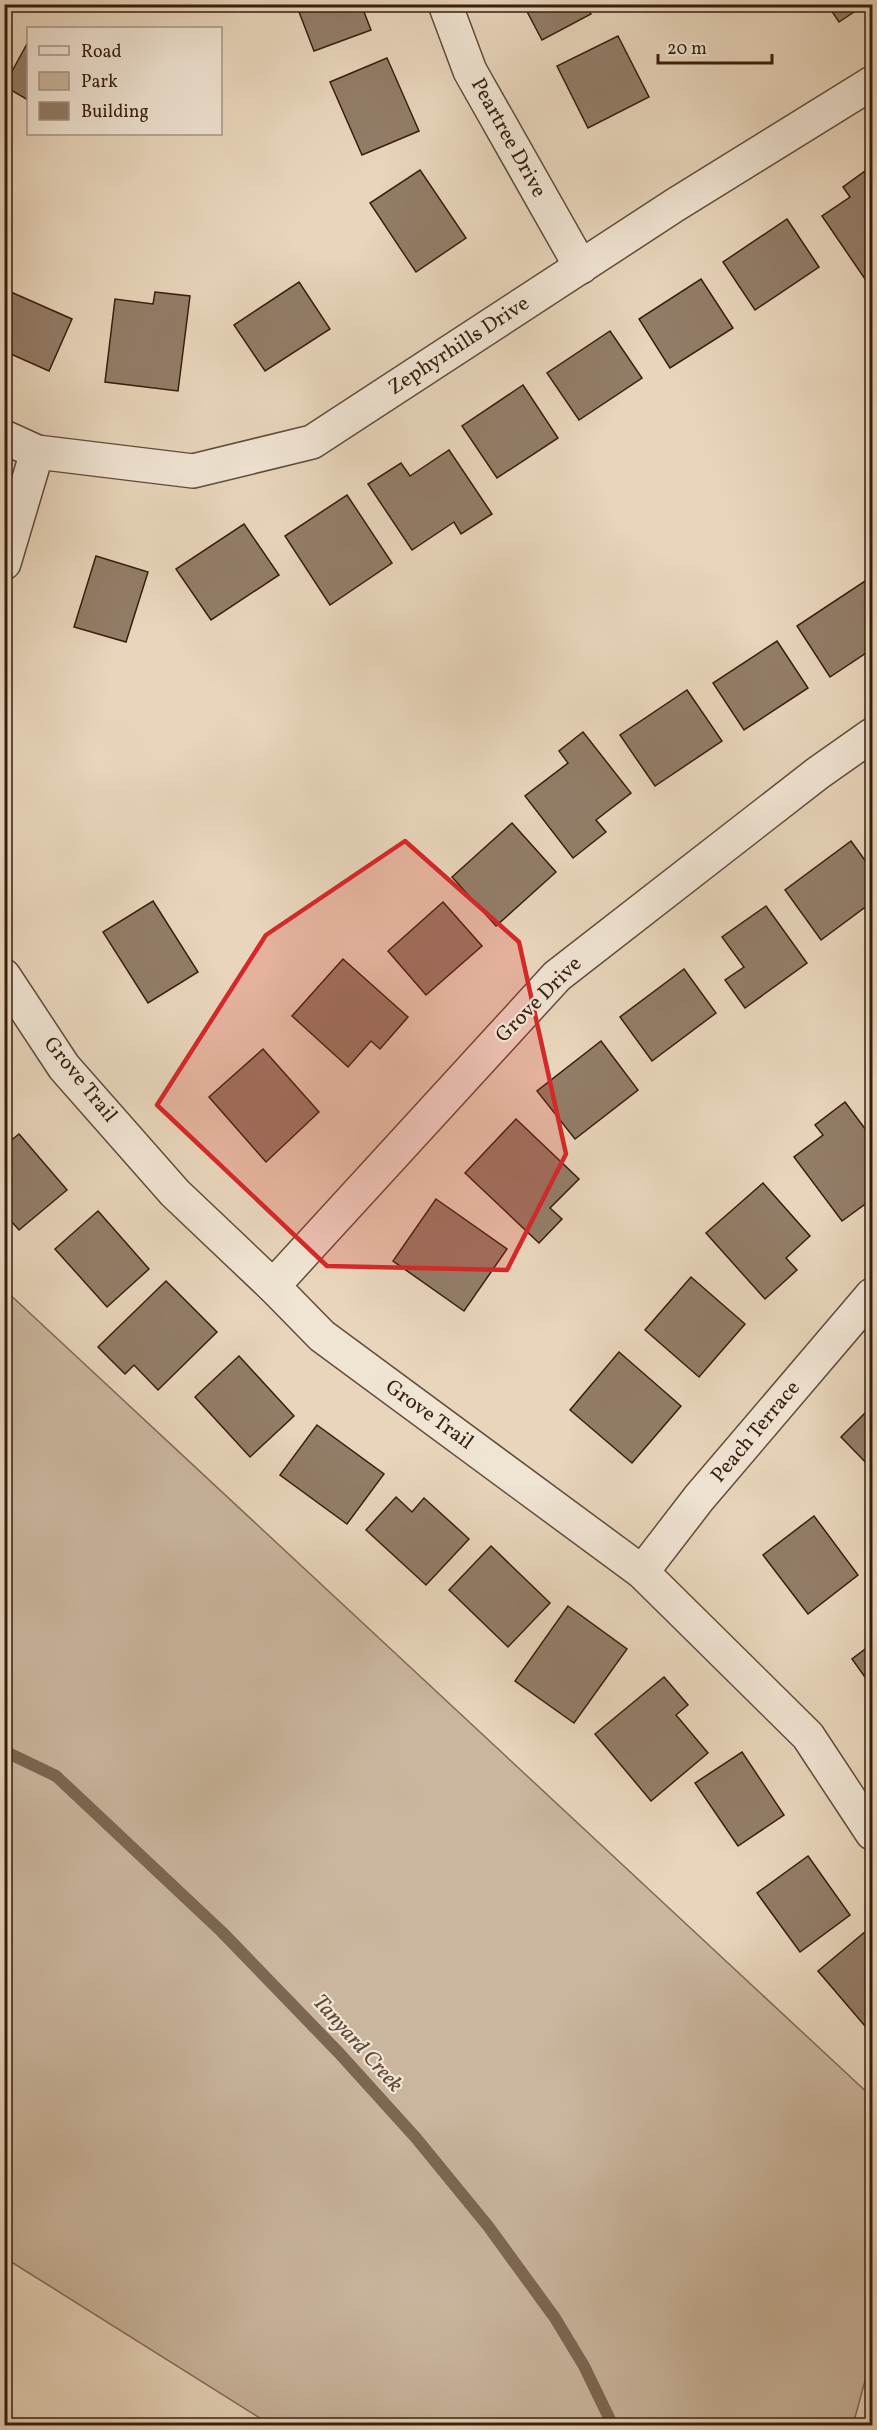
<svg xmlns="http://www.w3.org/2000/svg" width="877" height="2430" font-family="Vollkorn,serif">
<rect width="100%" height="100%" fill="#e8d5bb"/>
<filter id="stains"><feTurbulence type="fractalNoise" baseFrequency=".00333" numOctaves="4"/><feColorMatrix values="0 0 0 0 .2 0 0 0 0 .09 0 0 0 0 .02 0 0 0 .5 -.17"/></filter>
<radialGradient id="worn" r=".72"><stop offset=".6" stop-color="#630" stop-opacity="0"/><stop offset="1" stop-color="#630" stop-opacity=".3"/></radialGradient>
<path fill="#cab69e" stroke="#806a56" stroke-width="1.5" d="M5 1290 872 2097V2355L853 2425H271L5 2258Z"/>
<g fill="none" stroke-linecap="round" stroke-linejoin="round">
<path stroke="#7c6752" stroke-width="12" d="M4 1751 56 1776 222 1932 340 2054 416 2138 488 2226 555 2318 584 2366 613 2426"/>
</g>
<g fill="#937d68" stroke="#361e0e" stroke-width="1.5">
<path d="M296 4H361L371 30 314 51Z"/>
<path d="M523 4H586L591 14 542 40Z"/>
<path d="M827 4H866L839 22Z"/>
<path d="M618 36 649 97 588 128 557 66Z"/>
<path d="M28 42V100L4 86Z"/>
<path d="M387 58 419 131 362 155 330 82Z"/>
<path d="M872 166V274L865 279 822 216 850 197 843 187Z"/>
<path d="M420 170 466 238 416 272 370 203Z"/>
<path d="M787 219 819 267 755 310 723 262Z"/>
<path d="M701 279 733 328 670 368 639 319Z"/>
<path d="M299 282 330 329 265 371 234 325Z"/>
<path d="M4 289 72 319 49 371 4 351Z"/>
<path d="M155 292 190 296 178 391 105 382 115 299 153 304Z"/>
<path d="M610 331 642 378 579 420 547 373Z"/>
<path d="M523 385 558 438 497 478 462 426Z"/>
<path d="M449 450 492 514 461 534 454 522 412 550 368 484 401 463 410 476Z"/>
<path d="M347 495 392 563 330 605 285 536Z"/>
<path d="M244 524 279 575 211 620 176 569Z"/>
<path d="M96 556 148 572 126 642 74 627Z"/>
<path d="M865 581 872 593V649L830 677 797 626Z"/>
<path d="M777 641 808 688 744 730 713 683Z"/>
<path d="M687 690 722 741 655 786 620 735Z"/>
<path d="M583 732 631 793 596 820 606 832 573 858 525 796 568 763 559 751Z"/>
<path d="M512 823 556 872 496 926 452 877Z"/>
<path d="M851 841 872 870V902L821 940 785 890Z"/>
<path d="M153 901 198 972 148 1003 103 932Z"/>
<path d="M443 902 482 946 426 995 388 951Z"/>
<path d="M766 906 807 963 745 1008 725 980 744 967 722 937Z"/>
<path d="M343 959 408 1017 380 1049 371 1041 348 1067 292 1016Z"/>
<path d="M684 969 716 1013 652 1061 620 1017Z"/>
<path d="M601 1041 638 1090 575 1139 537 1091Z"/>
<path d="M263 1049 319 1112 266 1162 209 1097Z"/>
<path d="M845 1102 872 1138V1199L842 1221 794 1157 823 1135 815 1125Z"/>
<path d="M516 1119 579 1179 550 1208 562 1219 539 1243 465 1173Z"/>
<path d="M19 1134 67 1190 19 1230 4 1213V1146Z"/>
<path d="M763 1183 810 1236 786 1258 797 1270 765 1299 706 1233Z"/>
<path d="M436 1199 507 1249 464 1311 393 1261Z"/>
<path d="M98 1211 149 1269 107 1307 55 1249Z"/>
<path d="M691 1277 745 1324 699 1377 645 1330Z"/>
<path d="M166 1281 217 1332 158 1390 134 1365 125 1374 98 1347Z"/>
<path d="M619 1352 681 1406 632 1463 570 1410Z"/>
<path d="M239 1356 294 1416 250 1457 195 1397Z"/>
<path d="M872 1406V1469L841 1437Z"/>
<path d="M317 1425 384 1474 347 1524 280 1475Z"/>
<path d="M396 1497 412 1512 424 1498 469 1539 426 1585 366 1530Z"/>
<path d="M814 1516 858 1575 808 1614 763 1555Z"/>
<path d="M491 1546 550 1603 508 1647 449 1590Z"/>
<path d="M568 1606 627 1649 574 1723 515 1681Z"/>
<path d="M872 1644V1687L852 1659Z"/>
<path d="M664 1677 688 1705 676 1715 708 1753 651 1801 595 1734Z"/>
<path d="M742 1752 784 1815 738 1846 695 1783Z"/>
<path d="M808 1856 850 1915 800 1952 757 1893Z"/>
<path d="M866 1931 872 1939 871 2033 818 1971Z"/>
</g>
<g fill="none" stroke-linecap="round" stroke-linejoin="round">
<g stroke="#624c39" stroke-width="36">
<g id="minor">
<path d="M445 4 470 71 581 267"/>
<path d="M4 437 37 452 193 471 312 442 675 205 872 83"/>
<path d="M4 563 37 452"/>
<path d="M4 976 64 1067 175 1193 273 1286 322 1336 642 1572 808 1736 872 1833"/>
<path d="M273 1286 557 976 818 773 872 735"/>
<path d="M642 1572 699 1498 872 1295"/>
</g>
</g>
<use href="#minor" stroke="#f0e4d3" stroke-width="33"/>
</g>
<path fill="#d62828" fill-opacity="0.2" stroke="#d62828" stroke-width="4.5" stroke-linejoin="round" d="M405 841 519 942 566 1154 507 1270 327 1266 157 1105 266 935Z"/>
<g text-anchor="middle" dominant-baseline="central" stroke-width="4.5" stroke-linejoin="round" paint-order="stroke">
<g font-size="21" fill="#361e0e" stroke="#f0e4d3">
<text transform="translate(508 138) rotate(61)">Peartree Drive</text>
<text transform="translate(459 346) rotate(-33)">Zephyrhills Drive</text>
<text transform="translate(539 1000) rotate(-45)">Grove Drive</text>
<text transform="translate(80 1080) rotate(51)">Grove Trail</text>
<text transform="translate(429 1415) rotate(36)">Grove Trail</text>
<text transform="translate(756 1432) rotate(-50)">Peach Terrace</text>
</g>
<g font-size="22" font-style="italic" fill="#5f4836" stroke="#f0e4d3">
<text transform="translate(357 2044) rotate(48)">Tanyard Creek</text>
</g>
</g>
<rect width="877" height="2430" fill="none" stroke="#e8d5bb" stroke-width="24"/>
<rect x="6" y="6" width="865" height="2418" fill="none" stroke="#361e0e" stroke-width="3"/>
<rect x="12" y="12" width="853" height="2406" fill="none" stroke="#361e0e" stroke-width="1.5"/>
<rect x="27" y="27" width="195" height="108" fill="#f0e4d3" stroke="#a69584" stroke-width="1.5"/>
<rect x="39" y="46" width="30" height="9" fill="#f0e4d3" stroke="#a69584" stroke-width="1.5"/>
<text x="81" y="57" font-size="18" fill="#361e0e">Road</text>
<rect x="39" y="72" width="30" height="18" fill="#cab69e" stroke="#a69584" stroke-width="1.5"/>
<text x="81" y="87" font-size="18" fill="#361e0e">Park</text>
<rect x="39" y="102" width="30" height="18" fill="#937d68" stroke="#a69584" stroke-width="1.5"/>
<text x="81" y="117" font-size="18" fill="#361e0e">Building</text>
<path d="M658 54v9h114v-9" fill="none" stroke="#361e0e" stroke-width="3"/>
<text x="667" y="54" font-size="18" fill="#361e0e" stroke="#f0e4d3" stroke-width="4.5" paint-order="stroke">20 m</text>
<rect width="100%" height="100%" filter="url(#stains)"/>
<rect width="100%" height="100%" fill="url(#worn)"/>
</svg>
